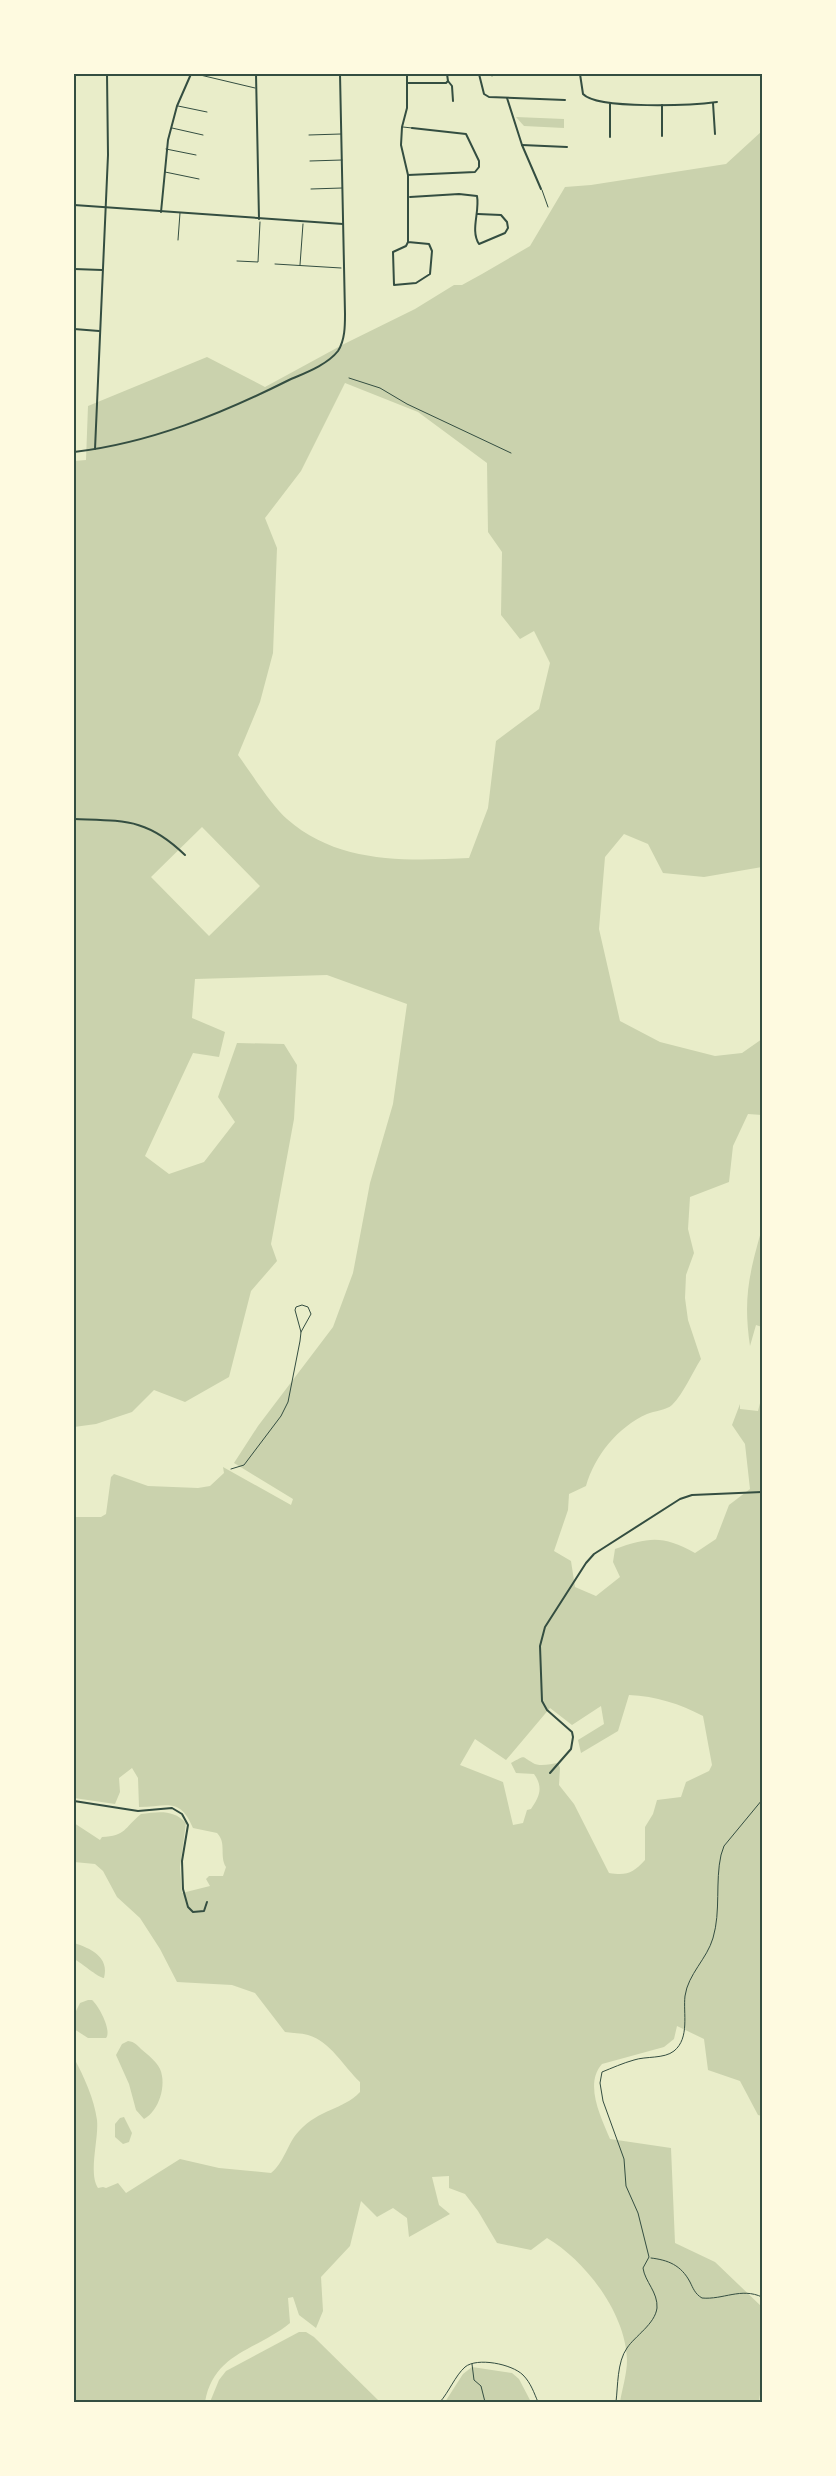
<svg xmlns="http://www.w3.org/2000/svg" width="836" height="2476" font-family="'Public Sans',sans-serif">
<rect width="100%" height="100%" fill="#e9edc9"/>
<g fill="#cad2ad" fill-rule="evenodd">
<path d="M516 117 564 119V128L524 126Z"/>
<path d="M762 131V867L704 877 663 873 648 844 624 834 605 857 599 929 620 1021 660 1042 715 1056 742 1053 762 1039V1115L748 1114 733 1146 729 1182 690 1197 688 1229 694 1253 686 1275 685 1298 688 1320 701 1359C692 1373 684 1393 672 1405 667 1410 654 1411 647 1414 618 1427 595 1455 586 1486L569 1494 568 1510 554 1551 571 1561 575 1587 596 1596 620 1577 613 1562 615 1549C649 1537 663 1535 695 1553L716 1539 729 1505 750 1489 745 1444 732 1425 740 1404V1409L758 1411 762 1395V2116L758 2115 740 2081 708 2070 704 2039 677 2026 674 2039 664 2047 602 2064C584 2084 601 2117 610 2139L671 2148 675 2243 715 2262 762 2307V2378L759 2402H620C622 2389 627 2374 627 2360 626 2314 586 2261 547 2238L531 2250 497 2243 478 2211 465 2194 449 2188V2176L432 2177 439 2205 450 2214 409 2237 407 2218 393 2208 377 2217 361 2201 350 2246 321 2277 323 2311 316 2328 299 2315 293 2297 288 2298 290 2323C256 2351 214 2352 205 2402H74V2058C84 2077 94 2098 97 2120 99 2139 88 2173 98 2188L103 2187 106 2188 118 2183 126 2193 180 2159 219 2168 271 2173C284 2163 288 2142 299 2131 319 2109 343 2110 360 2092V2082C343 2066 331 2042 308 2035 301 2033 292 2033 285 2032L255 1993 232 1985 177 1982 160 1949 140 1918 117 1897 103 1871 95 1864 74 1862V1823L100 1840 102 1837C126 1836 124 1828 141 1814 158 1812 173 1809 186 1823L180 1867 182 1893 210 1886 206 1879 209 1876H223L226 1867C219 1856 227 1843 217 1833L193 1828C180 1796 166 1807 139 1807L138 1778 132 1768 119 1778 120 1792 115 1804 74 1798V1517H101L106 1514 111 1477 114 1474 148 1486 198 1488 210 1486 224 1473 223 1467 291 1505 293 1499 234 1463 258 1426 333 1327 353 1273 370 1183 393 1104 407 1004 327 975 195 979 192 1018 225 1032 219 1057 193 1053 145 1156 169 1174 204 1162 235 1122 218 1097 237 1043 284 1044 297 1065 294 1119 271 1244 277 1261 251 1291 229 1377 185 1402 154 1390 132 1412 96 1424 74 1427V461L86 460 88 406 207 357 265 387 344 344 415 309 454 285H462L482 274 530 246 565 187 591 185 726 164ZM345 383 418 412 487 463 488 532 502 552 501 615 520 639 534 631 550 663 539 709 496 741 488 808 469 858C406 861 338 864 287 819 272 806 251 773 238 755L260 702 273 653 277 548 265 518 301 471ZM202 827 260 886 209 936 151 877ZM629 1695C656 1696 680 1704 703 1716L712 1765 709 1771 686 1782 681 1797 657 1800 653 1814 645 1827V1860C633 1873 627 1876 609 1873L574 1804 559 1785 560 1768 558 1763C551 1764 539 1767 533 1763 520 1756 527 1755 511 1763L516 1773 534 1774C544 1788 539 1797 531 1809L527 1810 523 1823 513 1825 503 1782 460 1765 475 1739 506 1760 550 1708 572 1725 601 1706 604 1724 578 1740 581 1753 618 1731Z"/>
<path d="M762 1228V1327L756 1325 750 1346C743 1298 749 1275 762 1228Z"/>
<path d="M74 1943C90 1948 110 1957 104 1978 97 1977 82 1963 74 1959Z"/>
<path d="M88 2000H92C99 2006 112 2031 106 2038H88L74 2029V2015L80 2003Z"/>
<path d="M128 2041C135 2042 137 2045 141 2049 148 2055 156 2061 160 2069 167 2085 159 2111 144 2119L136 2110 129 2084 116 2055 122 2044Z"/>
<path d="M124 2117 132 2133 129 2142 123 2144 115 2137V2124L120 2118Z"/>
<path d="M299 2332H306L314 2337 380 2402H210L219 2380 226 2371Z"/>
<path d="M472 2367 512 2373 519 2379 531 2402H445L463 2374Z"/>
</g>
<g fill="none" stroke-linecap="round" stroke-linejoin="round">
<g stroke="#344e41" stroke-width="1">
<path d="M237 261 258 262 260 222"/>
<path d="M275 264 341 268"/>
<path d="M300 265 303 224"/>
<path d="M349 378 380 388 407 404 511 453"/>
<path d="M651 2258C668 2260 681 2265 690 2282 693 2288 695 2294 702 2298 723 2300 741 2287 762 2297"/>
<path d="M472 2364 474 2380 481 2386 485 2402"/>
<path d="M440 2402C449 2392 455 2376 465 2367 477 2357 512 2364 523 2375 531 2383 534 2393 538 2402"/>
<path d="M616 2402C618 2386 617 2362 627 2348 635 2336 655 2324 657 2308 658 2292 645 2282 643 2268L649 2257 638 2213 626 2186 624 2159 603 2101 600 2083 602 2072C612 2068 623 2063 634 2060 646 2056 664 2059 674 2051 690 2038 683 2013 685 1996 688 1974 707 1959 713 1938 721 1911 715 1882 721 1855L724 1846 762 1800"/>
</g>
<g stroke="#344e41" stroke-width="1">
<path d="M196 74 255 88"/>
<path d="M492 74V76"/>
<path d="M178 106 207 112"/>
<path d="M403 127 412 128"/>
<path d="M172 128 203 135"/>
<path d="M309 135 341 134"/>
<path d="M166 149 196 155"/>
<path d="M310 161 342 160"/>
<path d="M165 172 199 179"/>
<path d="M311 189 342 188"/>
<path d="M542 190 548 207"/>
<path d="M178 240 180 213"/>
<path d="M231 1469 244 1465 281 1416 288 1402 300 1341 301 1332 295 1310 296 1307 302 1305 308 1307 311 1314 301 1332"/>
</g>
<g stroke="#344e41" stroke-width="2">
<path d="M256 74 259 219"/>
<path d="M407 74V108L402 127 401 145 408 175V242L406 246 393 252 394 285 416 283 430 274 432 251 429 244 408 242"/>
<path d="M479 74 484 94 489 97 565 100"/>
<path d="M580 74 583 94C598 110 694 105 717 102"/>
<path d="M448 81 452 86 453 101"/>
<path d="M407 83H446L448 81 447 74"/>
<path d="M507 98 522 145 541 189"/>
<path d="M713 103 715 134"/>
<path d="M610 104V137"/>
<path d="M662 105V136"/>
<path d="M522 145 567 147"/>
<path d="M408 175 475 172 479 167V161L466 134 412 128"/>
<path d="M410 197 459 194 477 196C480 212 470 230 479 244L505 233 508 228 507 222 501 215 478 214"/>
<path d="M74 205 343 224"/>
<path d="M161 212 168 140 177 106 191 74"/>
<path d="M74 269 102 270"/>
<path d="M74 329 99 331"/>
<path d="M95 449 108 155 107 74"/>
<path d="M74 452C150 443 221 414 289 380 305 373 327 365 338 351 345 340 345 326 345 314L340 74"/>
<path d="M74 819C124 821 147 818 185 855"/>
<path d="M550 1773 571 1749 573 1737 572 1732 547 1710 542 1701 540 1646 545 1627 586 1563 594 1554 680 1499 692 1495 762 1492"/>
<path d="M74 1801 138 1811 172 1808 182 1814 188 1825 182 1861 183 1889 188 1907 193 1912 204 1911 207 1902"/>
</g>
</g>
<rect width="836" height="2476" fill="none" stroke="#fefae0" stroke-width="150"/>
<rect x="75" y="75" width="686" height="2326" fill="none" stroke="#344e41" stroke-width="2"/>
</svg>
